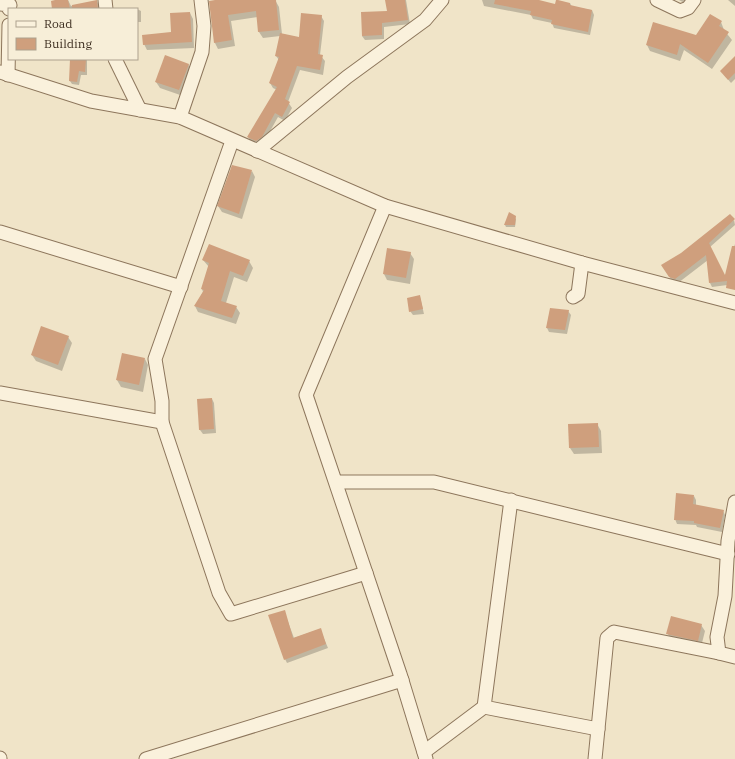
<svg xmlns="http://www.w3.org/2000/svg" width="735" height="759" font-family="'IBM Plex Serif',serif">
<rect width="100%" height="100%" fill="#f0e4c8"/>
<g fill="#0003">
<path d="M60 0H68L71 6 97 1 100 9H53Z"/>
<path d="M221 0H275L279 7 282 34 300 38 321 16 324 21 320 55 325 61 323 75 300 70 288 102 292 108 285 121 278 117 264 142 259 146 251 142 248 137 277 90 273 88 270 83 279 60 276 56 280 36 263 38 259 32 258 17 231 21 235 46 218 49 215 43Z"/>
<path d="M386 0H406L410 24 384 27V39L365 40 362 36 388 12Z"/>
<path d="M482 0H535L556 5 570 3 572 7 592 10 594 15 590 35 554 28 552 23 533 19 531 15 484 6Z"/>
<path d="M679 0H689L686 4Z"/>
<path d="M728 0H735V6Z"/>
<path d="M137 9 141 11V22H137Z"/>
<path d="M190 13 193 19 194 48 147 50 144 44 172 33Z"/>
<path d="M721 22 724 30 732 40 712 69 684 50 680 61 650 51 647 45 696 36Z"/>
<path d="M71 59H87V75H81L79 85 72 84 70 81Z"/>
<path d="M735 62V79L731 83 721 71Z"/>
<path d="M188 64 192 71 183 96 160 88 156 82Z"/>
<path d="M252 171 255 177 242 219 222 212 218 206Z"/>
<path d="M509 214 516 219 515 227H506L505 225Z"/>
<path d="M734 220 735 225 710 247 725 277 735 244V284L712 287 710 283 708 260 678 283 672 281 663 266Z"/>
<path d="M410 253 414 259 410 284 387 280 384 274Z"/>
<path d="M203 260 249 261 253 268 247 282 234 277 226 303 236 307 240 313 236 324 198 312 195 306 203 292 202 289 209 267Z"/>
<path d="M420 297 424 314 413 315 410 311Z"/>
<path d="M568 311 571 315 567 334 549 332 547 328Z"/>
<path d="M68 337 72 343 62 371 36 361 32 355Z"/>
<path d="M145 359 148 365 143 392 121 387 117 380Z"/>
<path d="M212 399 214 403 216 433 203 434 200 430 198 400Z"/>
<path d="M597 424 601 431 602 453 574 454 570 448Z"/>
<path d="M694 496 696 500V506L723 511 725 515 722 532 697 527 696 525 677 524 675 519Z"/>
<path d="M284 611 294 638 320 629 328 648 287 663 285 659Z"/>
<path d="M701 625 705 631 701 647 671 641 668 634Z"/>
</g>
<g fill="#cf9f7d">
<path d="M55 0H68L70 9H52L51 1Z"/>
<path d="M97 0 98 9H72V5Z"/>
<path d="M215 0H276L279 30 258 32 256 11 228 15 232 40 214 43 209 1Z"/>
<path d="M385 0H405L408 20 382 23V35L362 36 361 12 387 11Z"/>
<path d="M495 0H539L555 4 556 0H558L570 3V5L592 10 588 32 551 24 552 20 530 15 531 11 494 4Z"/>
<path d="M190 12 192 42 143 45 142 35 171 32 170 13Z"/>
<path d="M301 13 322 15 318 54 323 55 320 70 297 66 285 99 290 102 282 117 275 113 262 137 256 141 247 137 277 87 269 83 279 57 275 56 280 33 299 37Z"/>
<path d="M710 14 722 21 719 26 729 32 708 63 680 44 677 55 646 45 653 22 696 35Z"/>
<path d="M165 55 189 64 179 90 155 82Z"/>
<path d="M735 56V73L728 80 720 71Z"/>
<path d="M70 59H86L85 72 79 71 77 82 69 81Z"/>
<path d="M232 165 252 170 239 214 217 206Z"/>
<path d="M509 212 516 216 515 225H504Z"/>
<path d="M730 214 735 219 709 243 725 275 732 246H735V290L726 288 727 281 709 283 706 255 675 279 669 277 661 265 681 253Z"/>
<path d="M209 244 250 260 243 276 230 271 221 301 237 306 232 318 194 306 204 290 201 289 209 263 202 260Z"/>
<path d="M387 248 411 252 406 278 383 274Z"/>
<path d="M420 295 423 309 409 312 407 298Z"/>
<path d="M550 308 569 310 565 330 546 328Z"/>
<path d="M41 326 69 336 58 365 31 355Z"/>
<path d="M122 353 145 358 139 385 116 380Z"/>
<path d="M212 398 214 429 199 430 197 399Z"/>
<path d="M598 423 599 447 569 448 568 424Z"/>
<path d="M676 493 694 495 693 504 724 510 720 528 694 523V521L674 520Z"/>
<path d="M285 610 293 638 321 628 326 644 284 660 268 615Z"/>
<path d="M671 616 702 624 698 641 666 634Z"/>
</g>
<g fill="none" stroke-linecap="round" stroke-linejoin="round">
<g stroke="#8d765c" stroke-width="15">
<g id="street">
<path d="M105 0 106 9"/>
<path d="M657 0 680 11 688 8 694 0"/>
<path d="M0 4 10 5 9 9"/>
<path d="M115 59 140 110"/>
<path d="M0 72 91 101 180 117 385 206 582 263 735 303"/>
<path d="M8 75 9 25"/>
<path d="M180 117 202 52 204 26 201 0"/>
<path d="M232 141 155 359 162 401V422L219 593 231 614 366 573"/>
<path d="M257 151 347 77 425 20 442 0"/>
<path d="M385 206 306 395 400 674 426 759"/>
<path d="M0 232 181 287"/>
<path d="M573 297 578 294 582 263"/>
<path d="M0 393 162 422"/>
<path d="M336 482H434L728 554"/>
<path d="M511 500 484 707 598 729"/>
<path d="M735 502 728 541 725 596 717 637 719 653 735 657"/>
<path d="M424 752 484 707"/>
<path d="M0 758V759"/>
<path d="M146 759 402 680"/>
<path d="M595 759 607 638 614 632 719 653"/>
</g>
</g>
<use href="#street" stroke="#faf1dc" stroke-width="13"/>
</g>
<rect x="8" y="8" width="130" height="52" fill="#f7eed8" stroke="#ada18e"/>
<rect x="16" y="21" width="20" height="6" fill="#faf1dc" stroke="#ada18e"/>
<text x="44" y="28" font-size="12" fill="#3d2e20">Road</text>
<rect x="16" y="38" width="20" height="12" fill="#cf9f7d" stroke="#ada18e"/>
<text x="44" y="48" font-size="12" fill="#3d2e20">Building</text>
</svg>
